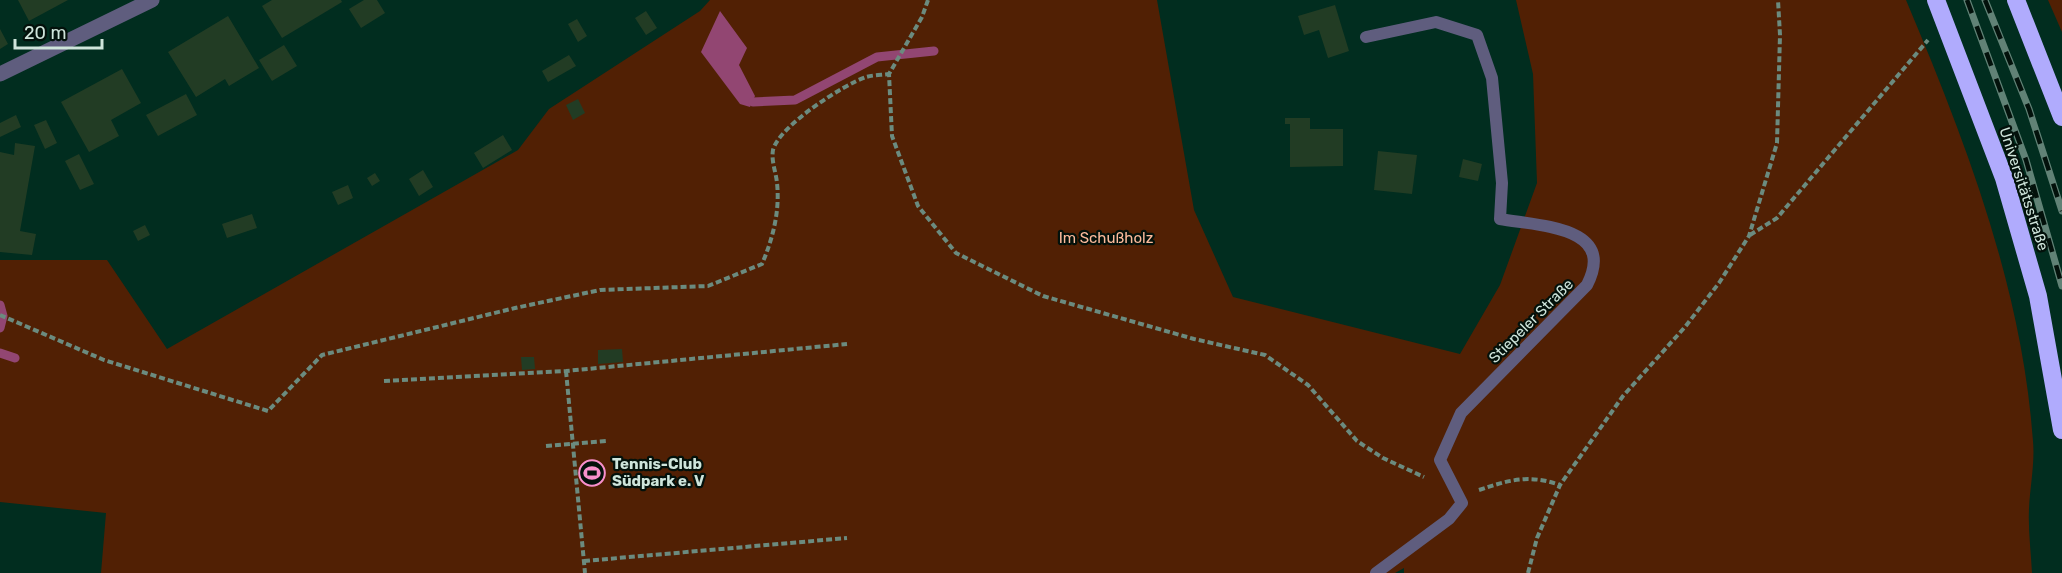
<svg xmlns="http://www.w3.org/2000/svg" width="2062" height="573" font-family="Rubik,sans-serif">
<rect width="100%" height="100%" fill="#012d1f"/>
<g fill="#512004">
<path d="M710 0H1157L1194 210 1233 297 1460 354 1500 285 1537 183 1533 74 1516 0H1906C1965 140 2022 287 2033 441 2035 463 2030 487 2029 509 2028 530 2031 552 2032 573H1404V568L1395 573H101L106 513 0 502V260H107L167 349 518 150 549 109 700 11Z"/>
<path d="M2048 0H2062V32Z"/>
</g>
<path fill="#924672" d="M720 11 747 48 739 65 755 96 750 107 740 104 701 52Z"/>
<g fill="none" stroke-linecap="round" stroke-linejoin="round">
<g stroke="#924672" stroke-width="9">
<path d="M753 102 795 100 877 57 934 51"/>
<path d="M0 305 3 316 0 328"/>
<path d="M0 353 15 358"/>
</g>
</g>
<g fill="#223c24">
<path d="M18 0H68L29 21Z"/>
<path d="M272 0H341L342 2 282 38 262 6Z"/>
<path d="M364 0H377L385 13 361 28 349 9Z"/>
<path d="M1335 5 1349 51 1328 58 1319 30 1304 35 1298 16Z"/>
<path d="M646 11 657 28 646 35 635 18Z"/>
<path d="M228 16 259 68 229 86 225 79 196 97 168 52Z"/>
<path d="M577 19 587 36 578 42 568 24Z"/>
<path d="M0 29 8 44 0 49Z"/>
<path d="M284 45 297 66 272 81 259 60Z"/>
<path d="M569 55 576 66 548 82 542 71Z"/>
<path d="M122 69 141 103 111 120 119 136 89 152 61 102Z"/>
<path d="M186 94 197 115 158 136 146 115Z"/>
<path d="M578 99 585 113 573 120 566 105Z"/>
<path d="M16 115 21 127 0 137V123Z"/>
<path d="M1285 118H1310V129H1343V166L1290 167V124H1285Z"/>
<path d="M46 120 57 143 45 149 34 125Z"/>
<path d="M503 135 512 150 483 168 474 153Z"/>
<path d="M15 143 35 146 20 231 36 234 32 255 0 252V152L14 155Z"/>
<path d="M1378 151 1417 155 1412 194 1374 190Z"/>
<path d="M79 154 94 184 80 190 65 161Z"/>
<path d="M1463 159 1482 164 1478 181 1459 177Z"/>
<path d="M423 170 433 187 419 196 409 179Z"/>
<path d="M375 173 380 181 372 186 367 178Z"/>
<path d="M348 185 353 198 338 205 332 192Z"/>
<path d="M252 214 257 228 227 238 222 224Z"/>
<path d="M145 225 150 235 138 241 133 231Z"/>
<path d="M622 349 623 362 598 364V350Z"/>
<path d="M521 357H534L535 369 522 370Z"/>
</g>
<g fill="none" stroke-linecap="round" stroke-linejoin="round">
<g stroke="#6b8b7f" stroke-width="4" stroke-dasharray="6 3" stroke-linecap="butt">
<path d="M928 0 922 17 889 74 892 136 918 206 956 253 1043 296 1194 339 1265 355 1308 385 1357 441 1383 458 1424 477"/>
<path d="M1750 235 1777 218 1928 40"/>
<path d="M0 315 104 360 268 411 322 355 515 308 600 290 708 286 762 264C773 238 780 211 777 183 776 172 771 161 773 150 779 126 843 85 866 77 873 75 882 75 889 74"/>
<path d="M566 371 585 573"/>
<path d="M384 381 566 371 847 344"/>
<path d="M546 446 606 441"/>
<path d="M1479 490C1509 480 1529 474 1560 485"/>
<path d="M584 561 847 538"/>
<path d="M1528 573 1537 538 1560 485 1623 396 1685 327 1719 283 1749 236 1777 143 1780 35 1778 0"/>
</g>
<path stroke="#5f5d7e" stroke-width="12" d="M1366 37 1436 22 1477 35 1492 78 1502 183 1500 219C1539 226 1617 226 1587 285L1461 413 1440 460 1462 503 1449 519 1376 573"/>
<path stroke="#5f5d7e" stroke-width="15" d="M0 74 152 0"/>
<g stroke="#b0abfd" stroke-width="18">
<path d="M1936 0 2004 178 2038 296 2062 430"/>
<path d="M2016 0 2062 117"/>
</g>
<g stroke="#618276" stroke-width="7">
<g id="rail">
<path d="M1967 0 2026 160 2062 286"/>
<path d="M1985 0 2029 109 2062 211"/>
</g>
</g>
<use href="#rail" stroke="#03110b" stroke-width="4.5" stroke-dasharray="14" stroke-linecap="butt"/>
</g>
<defs>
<g id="stadium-ring" transform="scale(1.35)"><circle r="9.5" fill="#03110b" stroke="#f890cb" stroke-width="1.5"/><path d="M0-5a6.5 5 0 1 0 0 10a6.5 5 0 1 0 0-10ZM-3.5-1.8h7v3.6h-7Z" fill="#f890cb"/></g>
</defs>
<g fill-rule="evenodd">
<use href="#stadium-ring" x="592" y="473"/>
</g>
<g text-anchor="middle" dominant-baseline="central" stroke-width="4.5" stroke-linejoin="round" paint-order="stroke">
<g font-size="15" fill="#cfe5db" stroke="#03110b">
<text transform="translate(2024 189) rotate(72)">Universitätsstraße</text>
<text transform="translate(1531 321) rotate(-45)">Stiepeler Straße</text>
</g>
<g font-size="15" fill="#fdbb9c" stroke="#03110b">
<text x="1106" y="238">Im Schußholz</text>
</g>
<g font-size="15" font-weight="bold" fill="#cfe5db" stroke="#03110b" text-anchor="start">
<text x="612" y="464">Tennis-Club<tspan x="612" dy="17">Südpark e. V</tspan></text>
</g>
</g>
<path d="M15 39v9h87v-9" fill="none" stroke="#cfe5db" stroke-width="3"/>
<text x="24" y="39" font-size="18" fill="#cfe5db" stroke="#03110b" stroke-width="4.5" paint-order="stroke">20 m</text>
</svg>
